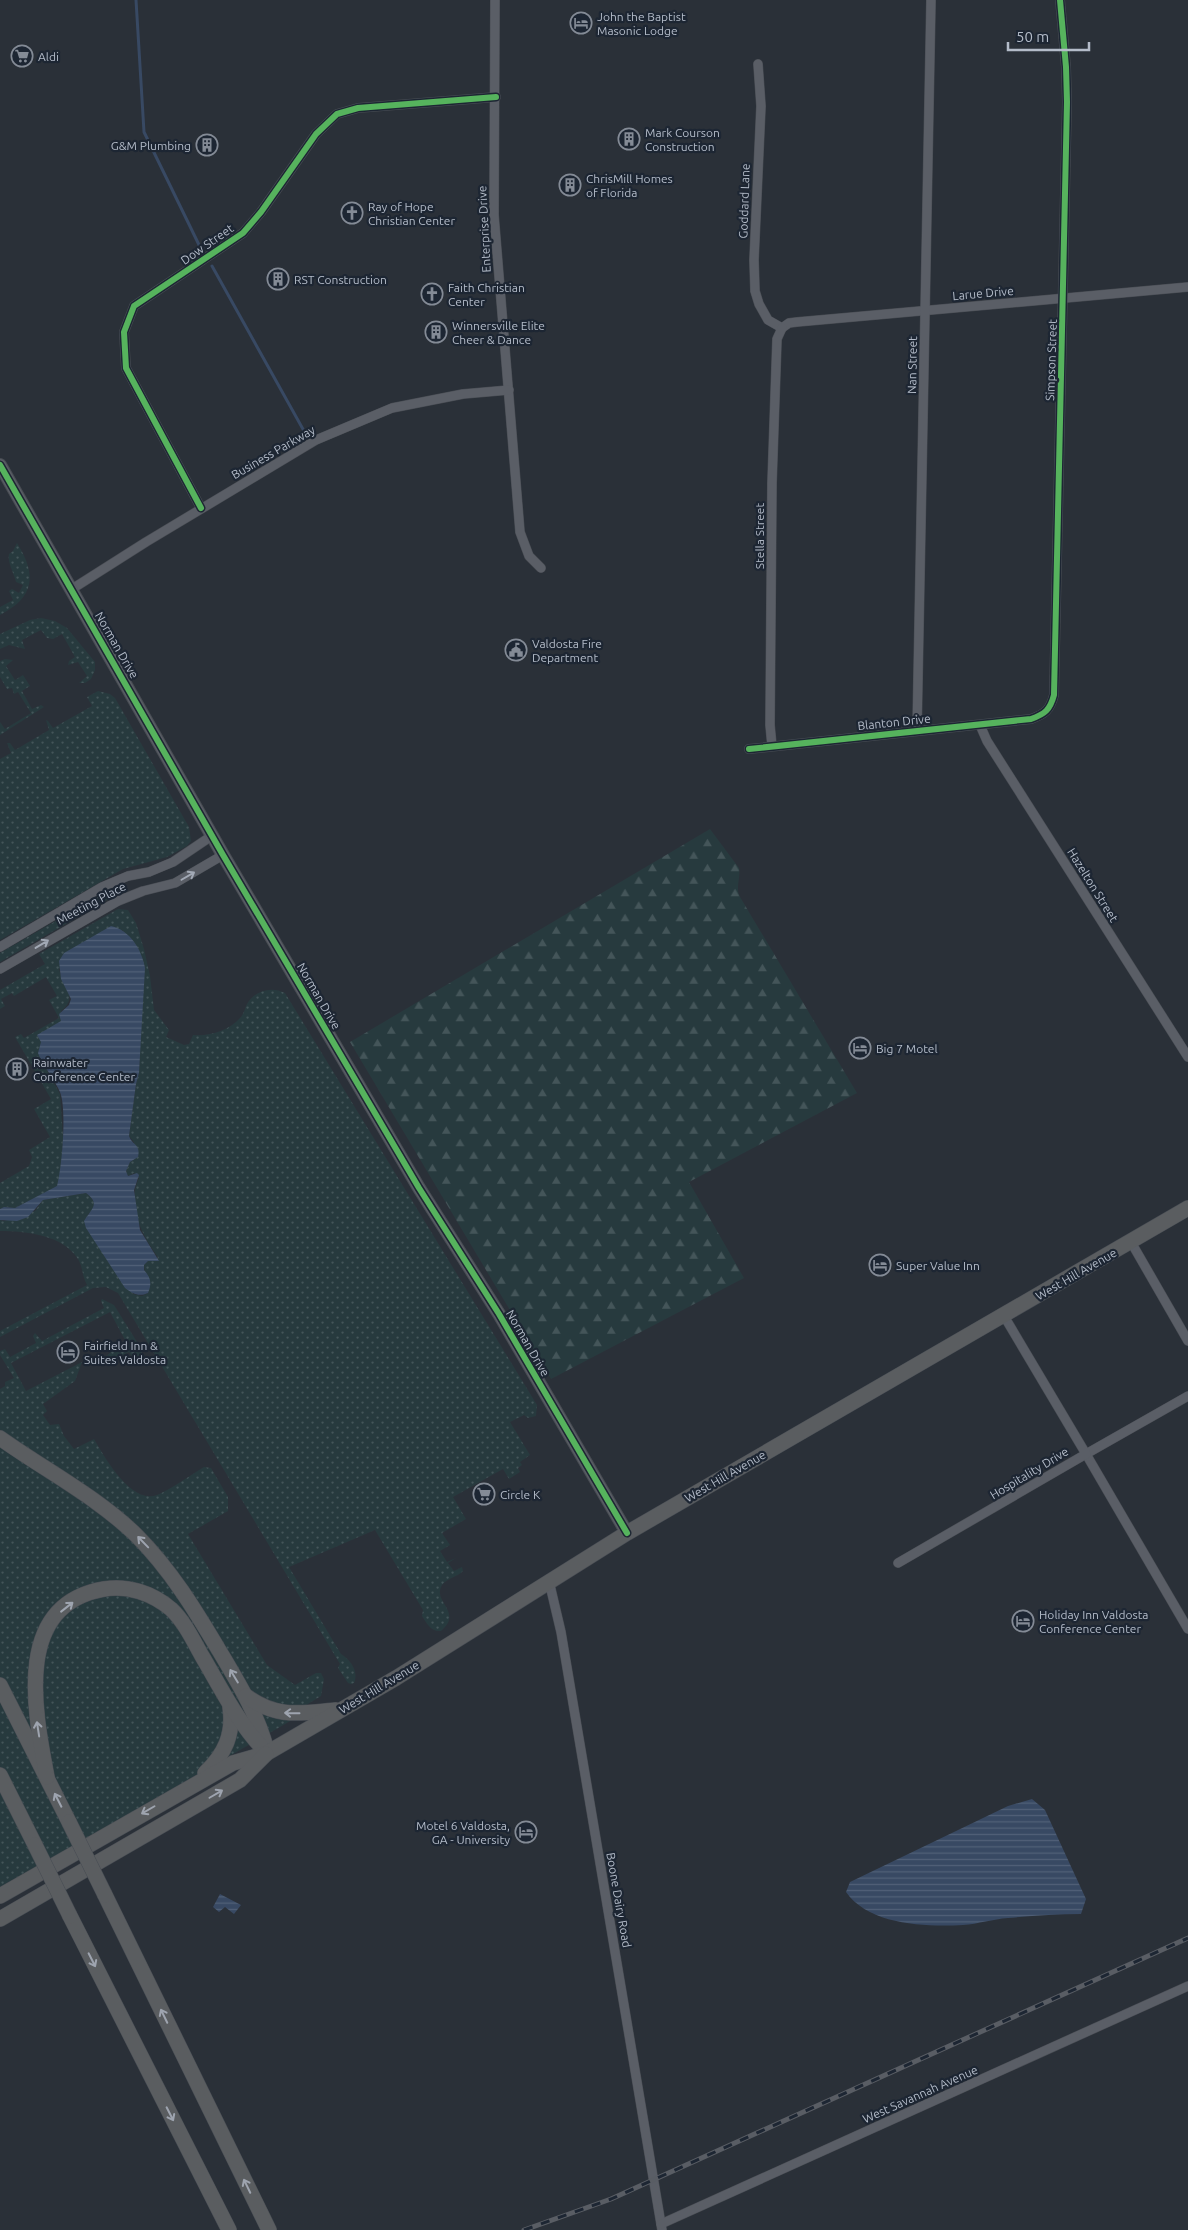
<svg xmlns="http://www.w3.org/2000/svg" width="1188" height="2230" font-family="Ubuntu,sans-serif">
<defs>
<pattern id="grass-dots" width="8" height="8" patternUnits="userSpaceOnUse" patternTransform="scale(1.25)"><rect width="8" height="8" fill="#273a3e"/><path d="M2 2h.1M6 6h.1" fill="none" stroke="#445559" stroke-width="1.8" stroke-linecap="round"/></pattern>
<pattern id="forest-firs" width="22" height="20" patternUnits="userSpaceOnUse" patternTransform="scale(1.25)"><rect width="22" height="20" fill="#273a3e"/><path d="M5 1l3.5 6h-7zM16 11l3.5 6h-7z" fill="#445559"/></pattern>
<pattern id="water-rules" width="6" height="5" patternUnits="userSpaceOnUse" patternTransform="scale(1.25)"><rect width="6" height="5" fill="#384963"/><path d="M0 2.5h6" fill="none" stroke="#526178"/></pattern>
</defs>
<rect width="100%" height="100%" fill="#2a3038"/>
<g fill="url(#grass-dots)">
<path d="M17 543C37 575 35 597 0 615V607L13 600 9 591 12 589 19 593 23 585 16 582C14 573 7 562 9 554L13 551Z"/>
<path d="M41 618 55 621 67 628 95 662V670L91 679 85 683H79L87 676 78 662 68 665 69 661 75 657 62 634 53 639 47 638 41 630 22 640 25 649 9 645 0 649V634L30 620Z"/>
<path d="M5 659 13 660 6 666 15 680 23 675 30 686 22 691 32 709 41 705 44 707 0 735V722L5 729 31 713 18 692 14 694 12 688 7 689 0 677V661Z"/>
<path d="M98 691 110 694 115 698 189 827 191 841 187 846 167 857 123 869 0 940V759L11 753 7 743H10L15 750 49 730 46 720 48 721 53 728 92 706 87 697Z"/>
<path d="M108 891 112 893V897L0 962V953Z"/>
<path d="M118 909 128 910 136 923 144 949 150 976 154 1010 169 1030 166 1037 184 1045 189 1044 193 1035C208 1037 230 1030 240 1018 244 1014 245 1008 247 1004 255 990 272 986 285 993L537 1405 536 1416 528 1418 524 1415 510 1422 530 1455 520 1462 522 1465 518 1468 520 1472 509 1479 503 1469 453 1497 466 1519 442 1533 450 1545 440 1551 447 1562 456 1558 448 1563 454 1571 462 1567 463 1571C458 1577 444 1579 441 1587 434 1603 463 1612 441 1631 431 1632 427 1624 422 1616L423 1610 375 1530 289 1567 341 1654C351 1660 359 1672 354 1683L351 1684 348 1683 338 1668 340 1664 118 1293 106 1287 93 1288 0 1337V1331L87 1285C82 1276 83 1267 78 1259 63 1235 26 1231 0 1231V1220L4 1221 35 1211 43 1200 86 1193C92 1198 95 1201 95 1209L88 1214 86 1228 133 1294 142 1296 148 1293 144 1265 148 1261H155L158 1257C142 1235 126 1205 139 1178L134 1173 128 1176 126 1171 130 1162 135 1159 134 1142 129 1136 136 1084 139 1073 143 961 135 944 122 930 59 969C63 986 79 997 61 1011V1021L41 1042 40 1058 60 1094 63 1137 61 1174 57 1187 15 1208 4 1207 0 1209V1183L29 1166 32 1157 29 1150 50 1137 34 1109 51 1099 15 1037 21 1034 24 1038 59 1018 49 1000 57 996 46 977 14 996 12 993 1 999 5 1006 0 1009V990L45 964 39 954Z"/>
<path d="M102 1299 114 1305 142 1350 141 1355 133 1359 129 1352 114 1360 104 1358 125 1340 110 1312 11 1363 26 1391 82 1362 75 1381 43 1404 47 1411 43 1415 50 1425 59 1424 64 1436 74 1449 94 1439C104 1456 131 1505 157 1495 173 1488 189 1476 204 1467L211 1468 228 1497V1511L188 1534 267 1665 295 1685 316 1673H321L324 1679 321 1696 303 1707 292 1720 0 1889V1389L5 1386V1382L14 1378 0 1355V1351L5 1349 10 1357 36 1343 33 1336 35 1333 42 1341 104 1308 101 1301Z"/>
</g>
<path fill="url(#forest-firs)" d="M710 829 739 868C741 878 735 887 740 897L857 1093 689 1182 744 1278 551 1379 350 1042Z"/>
<g fill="url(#water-rules)">
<path d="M111 926C130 930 142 950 145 968L139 1073 136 1084 129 1136C132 1145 141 1144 138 1157L130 1162 126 1171 128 1176 137 1173 139 1175 134 1190 140 1230 159 1261H148L144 1265V1270C151 1278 152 1283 148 1293 139 1297 133 1294 125 1288L86 1228 84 1221C91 1209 101 1204 86 1193L43 1200 28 1217 17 1221 0 1220V1209L4 1207 15 1208 57 1186C62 1168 67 1109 60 1092 55 1081 46 1069 40 1058L38 1053 41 1042 37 1035 61 1021 59 1014 69 1005 71 999 61 979 59 961 64 953Z"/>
<path d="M1032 1799 1045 1810 1086 1899 1081 1914C1057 1914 1032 1916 1008 1918 993 1919 978 1924 963 1925 925 1927 869 1925 846 1892L850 1882 1008 1806Z"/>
<path d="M220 1894 241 1905 234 1914 225 1907 219 1912 213 1907Z"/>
</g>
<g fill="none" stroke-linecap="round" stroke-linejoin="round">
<g stroke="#384963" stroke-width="3">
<path d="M136 0 144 132 202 251"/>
<path d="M212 266 304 431"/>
</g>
<g stroke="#484c53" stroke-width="10">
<g id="street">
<path d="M495 0 494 215 520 532 529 556 541 568"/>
<path d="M758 64 761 106 754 260 755 291 759 304 768 320 782 328"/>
<path d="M782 328 789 323 797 322 1188 287"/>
<path d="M201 508 126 368 124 332 134 306 243 233 261 212 316 134 337 114 358 108 496 97"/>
<path d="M72 589 146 542 316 440 392 408 463 394 509 390"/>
<path d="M980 725 987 741 1188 1057"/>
<path d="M917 731 931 0"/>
<path d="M772 746 770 725 772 483 777 339 782 328"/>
<path d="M749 749 1031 719C1045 714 1050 710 1054 695L1067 102 1066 67 1060 0"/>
<path d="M0 947 102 887 128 876 149 872 173 862 213 835"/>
<path d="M0 969 118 901 143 891 175 883 223 855"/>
<path d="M1131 1242 1188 1341"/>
<path d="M1188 1396 1086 1454 1188 1629"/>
<path d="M898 1563 1086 1454 1004 1316"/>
<path d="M549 1581 561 1632 662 2230"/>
<path d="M661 2224 1188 1986"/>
</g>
</g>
<g stroke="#484c53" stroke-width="14">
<path id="secondary" d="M0 465 223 855 419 1188 499 1314 627 1533"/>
</g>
<g stroke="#474c53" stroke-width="16">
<g id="highway">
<path d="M0 1438C45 1470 97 1497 136 1535 171 1570 195 1610 220 1652 239 1684 258 1715 267 1751"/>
<path d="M0 1685 69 1822"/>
<path d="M246 1696C277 1719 301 1713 336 1710"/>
<path d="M205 1773C225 1754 234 1734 230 1707"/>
<path d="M0 1775 35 1845"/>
<path d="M47 1777C35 1713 12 1605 104 1589 128 1585 152 1593 171 1609 184 1621 193 1640 202 1656 222 1690 239 1725 267 1753"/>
<path d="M105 1895 269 2230"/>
<path d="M0 1896 233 1763 267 1753 396 1678 627 1533 1188 1208"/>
<path d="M70 1916 229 2230"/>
<path d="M0 1919 240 1780 266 1754"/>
</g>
</g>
<use href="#street" stroke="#5a5e66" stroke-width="9"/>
<use href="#secondary" stroke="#595d64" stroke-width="12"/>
<use href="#highway" stroke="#5a5d60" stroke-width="15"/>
<g stroke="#595d64" stroke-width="5">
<path id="rail" d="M524 2230 611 2199 653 2180 1188 1938"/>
</g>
<use href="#rail" stroke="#1d2633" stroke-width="3" stroke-dasharray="9" stroke-linecap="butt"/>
<g stroke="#474c53" stroke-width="16" stroke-linecap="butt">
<g id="highway-bridge">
<path d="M69 1822 105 1895"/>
<path d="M35 1845 70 1916"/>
</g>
</g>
<use href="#highway-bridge" stroke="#5a5d60" stroke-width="15"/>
<g stroke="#1d2633" stroke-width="9">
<g id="cycleway">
<path d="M0 465 223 855 419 1188 499 1314 627 1533"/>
<path d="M201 508 126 368 124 332 134 306 243 233 261 212 316 134 337 114 358 108 496 97"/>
<path d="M749 749 1031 719C1045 714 1050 710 1054 695L1067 102 1066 67 1060 0"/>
</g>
</g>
<use href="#cycleway" stroke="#56b35d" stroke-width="6"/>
</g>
<defs><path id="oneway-shaft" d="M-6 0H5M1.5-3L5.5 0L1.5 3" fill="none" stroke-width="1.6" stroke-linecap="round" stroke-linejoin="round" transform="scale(1.25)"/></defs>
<g stroke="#a2a9b5">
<use href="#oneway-shaft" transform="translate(188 876) rotate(-30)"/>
<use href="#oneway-shaft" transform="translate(42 944) rotate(-31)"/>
</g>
<g stroke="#9ea4af">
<use href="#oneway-shaft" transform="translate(143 1542) rotate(-134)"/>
<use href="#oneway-shaft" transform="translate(67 1607) rotate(-38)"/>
<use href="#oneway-shaft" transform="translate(234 1676) rotate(-121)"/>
<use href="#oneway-shaft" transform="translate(292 1713) rotate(-179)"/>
<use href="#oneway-shaft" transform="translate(38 1729) rotate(-99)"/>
<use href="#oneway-shaft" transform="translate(216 1794) rotate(-30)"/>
<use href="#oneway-shaft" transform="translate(58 1800) rotate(-117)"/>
<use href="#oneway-shaft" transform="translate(148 1810) rotate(150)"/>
<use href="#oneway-shaft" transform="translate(92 1960) rotate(63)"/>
<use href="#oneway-shaft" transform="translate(164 2016) rotate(-116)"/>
<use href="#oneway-shaft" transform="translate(170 2114) rotate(63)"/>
<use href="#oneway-shaft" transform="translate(247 2186) rotate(-116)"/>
</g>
<defs>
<g id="hotel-ring" transform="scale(1.125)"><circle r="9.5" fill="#1d2633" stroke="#848b96" stroke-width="1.5"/><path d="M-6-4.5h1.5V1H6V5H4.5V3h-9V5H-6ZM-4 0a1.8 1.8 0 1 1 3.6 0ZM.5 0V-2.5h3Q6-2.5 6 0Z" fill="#848b96"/></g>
<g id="supermarket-ring" transform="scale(1.125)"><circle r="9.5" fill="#1d2633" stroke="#848b96" stroke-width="1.5"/><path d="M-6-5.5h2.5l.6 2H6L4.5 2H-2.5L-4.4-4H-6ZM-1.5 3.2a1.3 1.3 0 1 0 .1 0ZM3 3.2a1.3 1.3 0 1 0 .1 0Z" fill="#848b96"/></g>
<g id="building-ring" transform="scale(1.125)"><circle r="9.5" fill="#1d2633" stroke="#848b96" stroke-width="1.5"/><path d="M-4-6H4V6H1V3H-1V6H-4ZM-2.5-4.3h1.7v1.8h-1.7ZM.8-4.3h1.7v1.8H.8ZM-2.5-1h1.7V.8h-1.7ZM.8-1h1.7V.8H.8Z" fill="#848b96"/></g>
<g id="church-ring" transform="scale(1.125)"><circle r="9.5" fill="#1d2633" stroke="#848b96" stroke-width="1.5"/><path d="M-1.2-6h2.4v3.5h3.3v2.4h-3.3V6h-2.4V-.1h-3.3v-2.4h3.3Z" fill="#848b96"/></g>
<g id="civic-ring" transform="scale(1.125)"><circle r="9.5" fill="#1d2633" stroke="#848b96" stroke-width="1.5"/><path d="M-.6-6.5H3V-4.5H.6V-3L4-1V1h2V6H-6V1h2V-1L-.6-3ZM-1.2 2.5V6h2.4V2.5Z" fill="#848b96"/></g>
</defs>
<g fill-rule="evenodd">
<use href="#hotel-ring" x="581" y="23"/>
<use href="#supermarket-ring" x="22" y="56"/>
<use href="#building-ring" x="629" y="139"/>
<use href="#building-ring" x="207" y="145"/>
<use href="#building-ring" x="570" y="185"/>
<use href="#church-ring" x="352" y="213"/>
<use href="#building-ring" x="278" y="279"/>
<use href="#church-ring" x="432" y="294"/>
<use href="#building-ring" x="436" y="332"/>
<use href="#civic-ring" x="516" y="650"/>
<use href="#hotel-ring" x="860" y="1048"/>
<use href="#building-ring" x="17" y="1069"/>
<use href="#hotel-ring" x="880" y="1265"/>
<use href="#hotel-ring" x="68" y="1352"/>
<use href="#supermarket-ring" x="484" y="1494"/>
<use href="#hotel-ring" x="1023" y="1621"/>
<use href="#hotel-ring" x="526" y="1832"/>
</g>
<g text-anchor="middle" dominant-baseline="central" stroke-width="4.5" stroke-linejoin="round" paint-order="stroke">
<g font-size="12" fill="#b4bcc9" stroke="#1d2633" text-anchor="start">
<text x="597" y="16">John the Baptist<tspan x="597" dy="14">Masonic Lodge</tspan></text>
<text x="38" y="56">Aldi</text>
<text x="645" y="132">Mark Courson<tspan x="645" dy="14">Construction</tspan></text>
<text x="191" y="145" text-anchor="end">G&amp;M Plumbing</text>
<text x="586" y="178">ChrisMill Homes<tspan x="586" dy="14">of Florida</tspan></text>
<text x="368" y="206">Ray of Hope<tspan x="368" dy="14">Christian Center</tspan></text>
<text x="294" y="279">RST Construction</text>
<text x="448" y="287">Faith Christian<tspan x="448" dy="14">Center</tspan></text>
<text x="452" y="325">Winnersville Elite<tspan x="452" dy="14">Cheer &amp; Dance</tspan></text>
<text x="532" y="643">Valdosta Fire<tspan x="532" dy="14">Department</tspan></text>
<text x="876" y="1048">Big 7 Motel</text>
<text x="33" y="1062">Rainwater<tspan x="33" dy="14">Conference Center</tspan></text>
<text x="896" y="1265">Super Value Inn</text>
<text x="84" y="1345">Fairfield Inn &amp;<tspan x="84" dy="14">Suites Valdosta</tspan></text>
<text x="500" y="1494">Circle K</text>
<text x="1039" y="1614">Holiday Inn Valdosta<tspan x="1039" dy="14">Conference Center</tspan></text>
<text x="510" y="1825" text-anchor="end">Motel 6 Valdosta,<tspan x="510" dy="14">GA - University</tspan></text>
</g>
<g font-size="12" fill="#b4bcc9" stroke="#1d2633">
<text transform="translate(744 201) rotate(-88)">Goddard Lane</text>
<text transform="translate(484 229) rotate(-93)">Enterprise Drive</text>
<text transform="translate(207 244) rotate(-35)">Dow Street</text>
<text transform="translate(983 293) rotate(-5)">Larue Drive</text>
<text transform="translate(1051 360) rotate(-88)">Simpson Street</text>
<text transform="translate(912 365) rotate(-89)">Nan Street</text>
<text transform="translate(273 452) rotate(-30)">Business Parkway</text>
<text transform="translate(759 536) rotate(-90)">Stella Street</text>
<text transform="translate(117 645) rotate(60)">Norman Drive</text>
<text transform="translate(894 722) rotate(-6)">Blanton Drive</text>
<text transform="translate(1093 885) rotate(58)">Hazelton Street</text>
<text transform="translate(91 903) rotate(-28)">Meeting Place</text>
<text transform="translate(319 996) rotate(60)">Norman Drive</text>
<text transform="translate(1076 1274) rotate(-30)">West Hill Avenue</text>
<text transform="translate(528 1343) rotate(60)">Norman Drive</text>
<text transform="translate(1029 1473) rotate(-31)">Hospitality Drive</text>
<text transform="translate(725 1476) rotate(-30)">West Hill Avenue</text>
<text transform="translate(379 1687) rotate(-31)">West Hill Avenue</text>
<text transform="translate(619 1900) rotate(80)">Boone Dairy Road</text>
<text transform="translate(920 2094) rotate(-24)">West Savannah Avenue</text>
</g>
</g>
<path d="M1008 42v8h81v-8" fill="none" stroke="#b4bcc9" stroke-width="2.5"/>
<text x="1016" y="42" font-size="15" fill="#b4bcc9" stroke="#1d2633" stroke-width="4" paint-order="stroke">50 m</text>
</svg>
